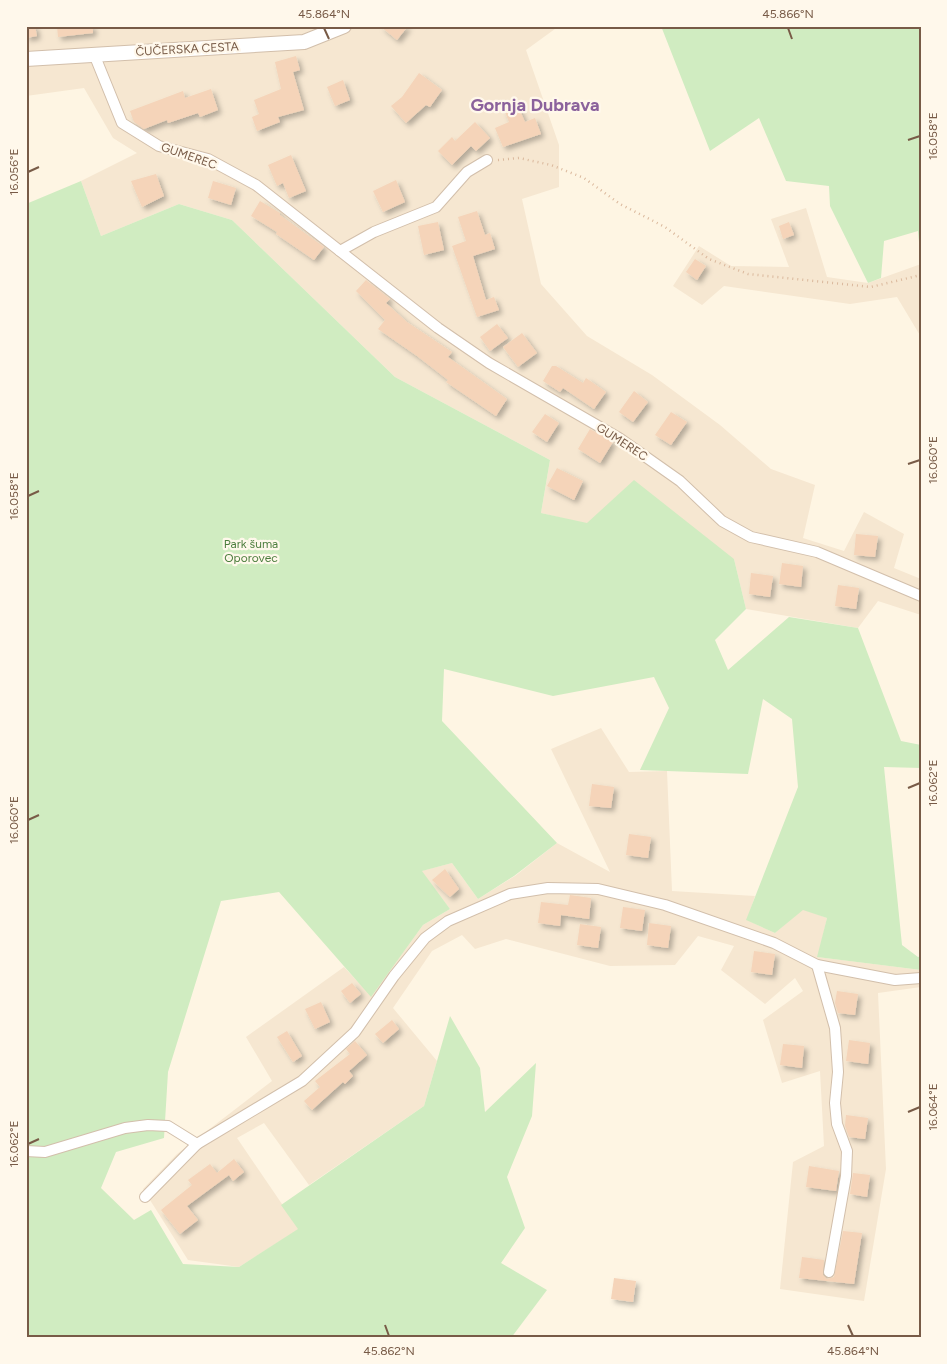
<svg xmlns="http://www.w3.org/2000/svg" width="947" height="1364" font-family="Figtree,sans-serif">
<defs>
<filter id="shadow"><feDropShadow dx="3.5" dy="3.5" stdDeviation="2.5" flood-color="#0004"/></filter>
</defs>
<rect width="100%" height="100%" fill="#fef5e3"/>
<g fill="#f6e7d1">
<path d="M26 26H559L526 50 559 145V187L522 199 541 284 587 336 652 375 720 425 771 469 815 485 803 538 844 551 864 512 904 534 894 568 921 579V615L878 601 858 628 746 609 734 559 541 513 550 460 395 377 232 220 179 204 101 236 81 181 137 153 113 138 84 88 26 96Z"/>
<path d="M806 208 827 277 868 283 921 264V337L897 297 850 304 724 286 702 305 673 286 699 246 731 266 789 267 771 219Z"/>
<path d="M601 728 629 772 667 771 672 891 755 896 747 920 775 933 803 909 827 918 818 957 921 970V987L878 993 886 1169 864 1301 780 1289 793 1162 824 1146 820 1071 782 1083 763 1020 803 991 795 978 765 1004 721 970 734 946 698 936 675 965 610 966 506 939 475 949 462 935 432 951 393 1008 437 1061 424 1106 309 1185 264 1123 237 1138 299 1229 239 1267 188 1260 143 1189 177 1154 272 1081 246 1037 344 967 371 996 423 925 450 909 421 871 452 863 478 899 515 876 557 843 610 872 551 749Z"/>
</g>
<g fill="#d0ecc1">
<path d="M661 26H921V264L918 231 884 241 881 278 868 283 830 206 829 186 786 181 759 118 710 151Z"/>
<path d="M81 181 101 236 179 204 232 220 395 377 550 460 541 513 587 523 634 480 734 559 746 609 715 640 728 670 789 617 858 628 901 741 921 745V768L884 767 902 945 918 957 921 956V970L817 957 827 918 803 910 775 933 746 920 798 787 792 719 763 699 748 774 640 770 669 708 654 677 553 696 444 669 442 721 557 843 514 876 478 899 452 863 422 871 450 909 423 925 371 997 279 892 221 901 168 1072 164 1138 116 1152 101 1188 134 1220 151 1210 183 1264 239 1267 298 1229 281 1205 424 1106 450 1016 480 1068 485 1112 536 1063 532 1116 507 1177 525 1228 501 1263 547 1290 511 1338H26V204Z"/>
</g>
<g fill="#f5d4b9" filter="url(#shadow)">
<path d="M26 26H35L37 36 26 38Z"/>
<path d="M57 26H93V33L58 37Z"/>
<path d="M380 26H408L397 40Z"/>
<path d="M296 56 300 70 293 72 304 110 278 117 280 122 257 131 252 117 259 114 254 100 281 89 275 62Z"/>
<path d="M419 73 442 90 430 107 426 105 406 123 391 106 402 97Z"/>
<path d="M343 80 350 100 335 106 327 87Z"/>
<path d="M211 89 218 110 200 117 198 113 168 123 167 120 144 129 134 122 130 111 183 91 185 98Z"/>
<path d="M517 104 525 122 535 118 541 134 503 147 495 128 509 122 504 109Z"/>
<path d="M475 122 490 138 476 151 471 146 452 165 438 151 452 137 455 141Z"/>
<path d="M291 155 306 191 289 198 283 183 277 186 268 165Z"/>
<path d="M156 174 164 196 142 207 131 181Z"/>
<path d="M396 180 405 202 383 212 373 191Z"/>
<path d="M213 181 236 188 231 205 208 198Z"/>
<path d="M260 201 280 213V215L324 247 314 260 276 234 277 232 251 216Z"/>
<path d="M477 211 485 235 490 233 495 249 473 256 486 300 494 297 499 310 477 317 452 246 466 241 458 217Z"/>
<path d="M438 222 444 250 424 255 418 226Z"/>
<path d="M789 222 794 235 783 239 779 226Z"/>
<path d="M695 259 706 266 697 280 686 272Z"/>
<path d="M366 280 390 299 386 303 407 322 452 352 448 357 507 399 496 416 446 382 448 380 417 356 378 329 385 320 356 291Z"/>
<path d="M497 324 508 338 490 351 480 337Z"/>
<path d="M522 333 537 353 518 367 503 347Z"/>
<path d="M552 366H556L583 383 586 378 606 392 594 409 563 388 560 392 543 381Z"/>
<path d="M634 391 648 402 633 422 619 412Z"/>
<path d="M671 412 687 422 671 445 655 435Z"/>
<path d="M545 414 559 423 547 442 532 432Z"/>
<path d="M590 429 613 442 600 463 578 449Z"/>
<path d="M557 468 583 481 574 500 547 486Z"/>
<path d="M856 534 878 536 875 557 854 555Z"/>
<path d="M782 563 803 566 801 587 779 584Z"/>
<path d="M751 573 773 576 770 597 749 594Z"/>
<path d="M838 585 859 588 856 609 835 606Z"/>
<path d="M592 784 614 787 611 808 589 806Z"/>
<path d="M629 834 651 837 648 858 626 855Z"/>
<path d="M445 869 459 889 450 897 432 880Z"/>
<path d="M570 895 591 898 589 919 561 915 560 926 538 923 541 902 568 905Z"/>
<path d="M623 907 645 910 642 931 620 928Z"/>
<path d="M649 923 671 926 668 948 647 945Z"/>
<path d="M580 924 601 927 598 948 577 945Z"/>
<path d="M754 951 775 954 772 975 751 972Z"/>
<path d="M352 983 361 994 350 1003 341 991Z"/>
<path d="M837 991 858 994 855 1015 838 1013 835 1003Z"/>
<path d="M321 1002 330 1022 315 1029 305 1009Z"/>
<path d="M392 1020 399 1029 383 1043 375 1034Z"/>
<path d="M287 1031 302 1056 293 1062 277 1037Z"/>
<path d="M849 1040 870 1043 868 1064 846 1061Z"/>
<path d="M355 1041 367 1055 349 1071 353 1076 345 1084 343 1082 312 1110 304 1101 320 1087 315 1081 350 1054 346 1049Z"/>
<path d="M783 1044 804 1046 802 1068 780 1065Z"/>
<path d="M846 1115 868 1118 865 1139 849 1137 845 1126Z"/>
<path d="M234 1159 244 1172 233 1181 229 1175 187 1206 198 1220 180 1234 161 1210 192 1185 188 1180 210 1164 217 1173Z"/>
<path d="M809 1166 839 1171 836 1191 806 1187Z"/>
<path d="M853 1173 870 1175 867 1197 850 1194Z"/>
<path d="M843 1231 862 1233 854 1284 799 1278 802 1257 824 1260 823 1275 827 1279 834 1277Z"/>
<path d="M614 1278 636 1281 633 1302 611 1299Z"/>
</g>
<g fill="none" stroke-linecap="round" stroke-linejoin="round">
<g stroke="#d2bfab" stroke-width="12">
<g id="minor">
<path d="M94 54 122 123 159 146 208 159 256 185 438 328 489 363 619 438 680 481 722 521 751 537 817 552 921 596"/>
<path d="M340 251 374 232 436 207 467 172 487 160"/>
<path d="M817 965 835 1028 838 1072 835 1103 837 1124 847 1151 846 1176 829 1272"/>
<path d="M26 1151 45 1152 125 1128 148 1125 168 1126 197 1144 302 1081 355 1032 394 976 425 938 448 921 510 894 548 888 598 889 665 905 774 943 817 965 895 980 921 978"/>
<path d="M145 1197 197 1144"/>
</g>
</g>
<g stroke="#d2bfab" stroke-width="16">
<path id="tertiary" d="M26 59 304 42 344 26"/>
</g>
<path stroke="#dab89c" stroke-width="2.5" stroke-dasharray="1 4" stroke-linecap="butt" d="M498 160 519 158 551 165 584 178 620 204 665 227 709 259 748 274 871 287 921 275"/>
<use href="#minor" stroke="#fff" stroke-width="10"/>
<use href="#tertiary" stroke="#fff" stroke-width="14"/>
</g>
<path fill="none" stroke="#785b47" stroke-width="2" d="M324 28 329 39M788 28 792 39M908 140 920 136M28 172 39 167M908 464 920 460M28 496 39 491M908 788 920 783M28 820 39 815M908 1112 920 1107M28 1144 39 1139M385 1325 389 1336M848 1325 853 1336"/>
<g text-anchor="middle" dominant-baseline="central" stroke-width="4.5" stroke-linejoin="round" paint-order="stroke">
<g font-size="12" fill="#785b47" stroke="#fff8eb">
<text transform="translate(187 49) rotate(-3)">ČUČERSKA CESTA</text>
<text transform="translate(189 156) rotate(19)">GUMEREC</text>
<text transform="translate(622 442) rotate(33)">GUMEREC</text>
</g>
<g font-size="12" fill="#4d7e3e" stroke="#fff8eb">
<text x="251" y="544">Park šuma<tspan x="251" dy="14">Oporovec</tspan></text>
</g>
<g font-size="18" font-weight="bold" fill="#8b629c" stroke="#fff8eb">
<text x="535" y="105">Gornja Dubrava</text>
</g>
</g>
<rect width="947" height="1364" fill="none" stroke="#fff8eb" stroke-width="55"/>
<rect x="28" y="28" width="892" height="1308" fill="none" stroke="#785b47" stroke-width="2"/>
<g font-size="12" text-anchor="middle" fill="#785b47">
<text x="324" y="18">45.864°N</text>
<text x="788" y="18">45.866°N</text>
<text transform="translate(933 136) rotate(-90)" y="4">16.058°E</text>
<text transform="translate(14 172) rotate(-90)" y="4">16.056°E</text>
<text transform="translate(933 460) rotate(-90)" y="4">16.060°E</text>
<text transform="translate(14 496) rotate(-90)" y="4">16.058°E</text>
<text transform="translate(933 783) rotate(-90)" y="4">16.062°E</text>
<text transform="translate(14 820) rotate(-90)" y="4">16.060°E</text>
<text transform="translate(933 1107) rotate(-90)" y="4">16.064°E</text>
<text transform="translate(14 1144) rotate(-90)" y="4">16.062°E</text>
<text x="389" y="1355">45.862°N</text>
<text x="853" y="1355">45.864°N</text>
</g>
</svg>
